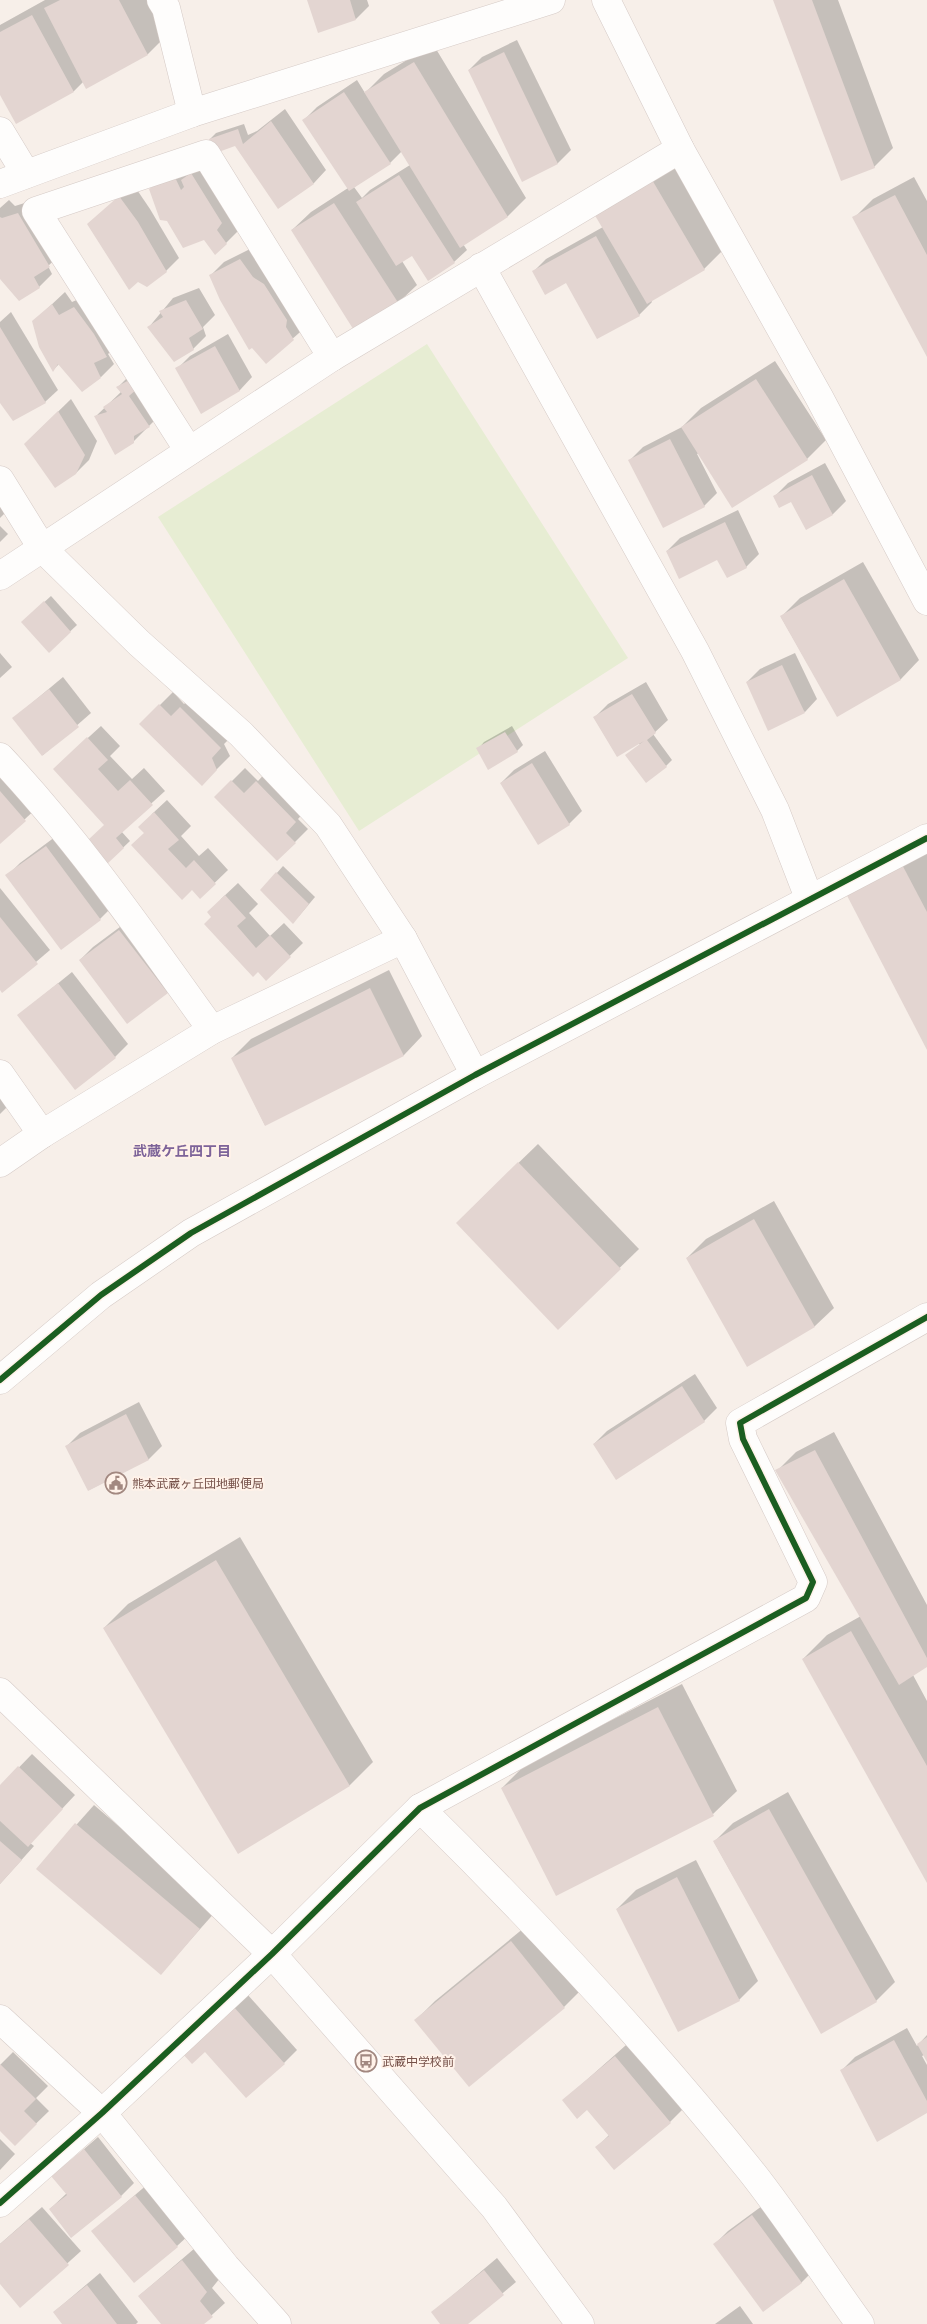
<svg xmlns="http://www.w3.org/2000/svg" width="927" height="2324" font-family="Barlow,'Noto Sans JP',sans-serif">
<rect width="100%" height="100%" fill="#f7efe9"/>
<path fill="#e7edd3" d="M427 344 628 658 359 831 158 517Z"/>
<g fill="#0003" fill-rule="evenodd">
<path d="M45 0H148L166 36 148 54 84 81 74 91 17 122 0 92V25Z"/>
<path d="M308 0H367L369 6 356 19Z"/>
<path d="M775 0H838L893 148 874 167Z"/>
<path d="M517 40 571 150 558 163 523 180 469 70 482 57Z"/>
<path d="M433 44 526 198 508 216 463 244 467 250 454 262 412 254 402 261 417 285 398 303 292 230 311 212 348 188 304 120 317 107 357 80 365 93 384 74ZM402 151 410 165 370 190 362 198 354 187 390 163Z"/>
<path d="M285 109 326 170 314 183 278 207 240 143 210 139 216 133 244 124 248 135 257 131Z"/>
<path d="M670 160 723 250 704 269 651 300 652 302 639 315 567 281 533 272 546 259 603 227Z"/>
<path d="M205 161 239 230 216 253 204 238 150 190Z"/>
<path d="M914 177 927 201V355L854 218 873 199Z"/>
<path d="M133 184 150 209 179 258 166 271 89 225Z"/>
<path d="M9 200 15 206 31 201 62 253 48 266 52 274 39 287 0 277V208Z"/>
<path d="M254 247 307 326 266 362 211 275 224 262Z"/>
<path d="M199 288 215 315 203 327 206 336 193 349 149 327 173 298Z"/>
<path d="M65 292 72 302 88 295 119 343 108 354 114 364 101 377 59 364 53 370 33 322Z"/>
<path d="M11 312 58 390 45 402 0 401V322Z"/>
<path d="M228 334 252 377 240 390 201 412 177 369 190 356Z"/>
<path d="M775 361 826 440 807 459 699 453 697 454 717 493 704 506 630 460 643 447 682 427 701 408Z"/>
<path d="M131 374 162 413 133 442 95 417 122 391 118 387Z"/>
<path d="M71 399 97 441 89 460 76 473 25 444Z"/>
<path d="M825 463 846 501 833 514 806 528 792 500 775 496 788 483Z"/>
<path d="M0 493 10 508 0 518Z"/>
<path d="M738 510 759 554 746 567 718 559 667 551 680 538Z"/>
<path d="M0 526 8 534 0 542Z"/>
<path d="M863 562 919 660 901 679 837 715 781 617 800 598Z"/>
<path d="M51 596 77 625 49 651 29 616Z"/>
<path d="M0 653 12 667 0 678Z"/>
<path d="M795 653 817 699 805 712 747 682 760 669Z"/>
<path d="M63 677 91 713 43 755 14 718Z"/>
<path d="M646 682 668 720 653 734 672 760 666 766 638 743 595 717 608 704Z"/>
<path d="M173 692 184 704 194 695 233 735 224 744 230 756 202 784 141 724Z"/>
<path d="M101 726 120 746 110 756 132 779 144 768 165 791 121 831 130 841 108 862 105 825 68 756Z"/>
<path d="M512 726 523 745 517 751 478 749 484 742Z"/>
<path d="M545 751 582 811 569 824 501 783 514 770Z"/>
<path d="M0 764 38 807 0 842Z"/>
<path d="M245 768 258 781 269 769 308 808 298 819 308 829 277 860 216 797Z"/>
<path d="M167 800 191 826 181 836 199 856 208 848 228 870 200 897 145 833 152 814Z"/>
<path d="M59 834 113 906 100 919 7 876 20 863Z"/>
<path d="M927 844V1047L842 884Z"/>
<path d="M283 866 315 897 299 916 262 890Z"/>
<path d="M238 883 258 904 249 913 270 936 284 923 303 943 266 979 213 917 221 899Z"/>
<path d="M0 888 50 950 2 991 0 988Z"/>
<path d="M132 918 180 979 167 992 80 960 93 947Z"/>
<path d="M389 970 422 1036 404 1055 265 1125 232 1058 251 1039Z"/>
<path d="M72 972 128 1044 115 1057 19 1015Z"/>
<path d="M0 1084 14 1100 0 1114Z"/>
<path d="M538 1144 639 1249 558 1328 476 1204Z"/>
<path d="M774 1201 834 1308 815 1326 747 1365 687 1258 706 1239Z"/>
<path d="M695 1374 717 1408 704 1421 594 1444 607 1431Z"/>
<path d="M139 1402 162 1446 149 1459 89 1490 67 1446 80 1433Z"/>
<path d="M834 1432 927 1605V1666L913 1675 927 1701V1880L803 1659 827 1635 861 1616 777 1471 796 1452Z"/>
<path d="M240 1537 373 1762 350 1785 239 1852 104 1628 128 1604Z"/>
<path d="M682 1684 737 1791 713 1814 502 1788 526 1764Z"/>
<path d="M32 1754 75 1795 30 1843 34 1846 0 1884V1787Z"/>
<path d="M788 1792 895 1982 876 2001 821 2032 714 1842 733 1823Z"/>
<path d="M94 1805 217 1910 161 1973 38 1868Z"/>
<path d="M696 1860 758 1981 739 2000 617 1909 636 1890Z"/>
<path d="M530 1923 583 1988 564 2007 469 2085 416 2020 435 2001Z"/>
<path d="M247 1994 297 2050 284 2063 196 2039Z"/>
<path d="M907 2028 917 2046 927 2035V2060L924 2055 922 2056 927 2065V2112L842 2070 855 2057Z"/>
<path d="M634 2038 689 2103 670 2122 597 2147 609 2135 587 2108 564 2100Z"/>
<path d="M13 2052 48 2086 36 2098 49 2111 15 2144 0 2129V2065Z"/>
<path d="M98 2137 134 2183 121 2196 50 2209 67 2193 53 2176Z"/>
<path d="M0 2139 15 2154 0 2170Z"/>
<path d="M149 2183 190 2234 177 2246 93 2231Z"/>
<path d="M766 2203 814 2270 801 2283 715 2244 728 2231Z"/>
<path d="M42 2207 81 2251 20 2306 0 2282V2244Z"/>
<path d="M195 2248 220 2278 212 2288 225 2303 202 2324H162L139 2296Z"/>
<path d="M497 2258 516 2282 466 2324H442L433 2312Z"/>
<path d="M100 2273 138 2322 136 2324H64L54 2312Z"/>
<path d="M740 2306 753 2324H715Z"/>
</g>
<g fill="#e3d5d1">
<path d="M60 0H119L148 55 86 89 44 8Z"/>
<path d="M307 0H350L356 20 318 33Z"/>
<path d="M773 0H812L875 168 841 181Z"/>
<path d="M32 15 74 92 16 124 0 95V32Z"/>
<path d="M504 52 558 164 522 182 468 70Z"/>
<path d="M414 62 508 217 460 248 364 92Z"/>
<path d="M344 92 391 164 349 191 302 120Z"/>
<path d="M271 121 314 184 278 209 235 146 213 154 209 139 238 129 243 144Z"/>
<path d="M173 173 181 190 184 187 181 180 191 173 222 223 217 230 227 244 215 255 204 240 183 248 167 221 160 220 149 189Z"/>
<path d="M399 175 455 263 428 281 412 256 396 266 356 202Z"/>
<path d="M651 178 705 270 647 304 593 212Z"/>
<path d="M895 195 927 255V357L852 217Z"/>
<path d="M119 196 138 222 167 272 147 287 138 282 129 290 87 224Z"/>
<path d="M334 203 399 304 355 332 291 230Z"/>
<path d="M18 213 50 267 34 277 40 288 19 301 0 279V217L2 218Z"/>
<path d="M596 236 640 316 597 339 566 283 545 295 532 271Z"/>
<path d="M240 259 253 277 264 284 287 320 286 327 294 340 266 364 252 348 249 350 220 300 209 275Z"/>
<path d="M186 300 203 329 189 338 194 350 174 362 147 327 163 317 159 311Z"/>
<path d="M52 304 59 315 74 307 94 334 107 357 94 363 101 378 82 392 58 364 53 372 39 347 32 321Z"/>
<path d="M0 327 46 403 13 421 0 403Z"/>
<path d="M215 346 240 391 201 414 175 368Z"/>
<path d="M135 377 137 389 129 396 150 427 134 436V443L115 455 94 416 107 412 103 407 122 394 116 387Z"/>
<path d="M756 379 808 460 732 508 681 427Z"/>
<path d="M58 411 85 455 76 474 55 488 24 444Z"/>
<path d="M670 439 705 507 663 528 628 460Z"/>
<path d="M812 475 833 515 806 530 791 502 779 508 773 496Z"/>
<path d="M725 522 747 568 727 578 717 560 679 579 666 551Z"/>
<path d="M844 579 901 680 837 717 780 616Z"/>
<path d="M44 601 71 632 49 653 21 622Z"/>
<path d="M782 665 805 713 768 731 746 682Z"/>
<path d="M49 689 79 727 42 756 12 718Z"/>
<path d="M632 694 656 733 647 740 667 767 646 783 625 755 644 741 617 757 593 717Z"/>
<path d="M159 704 171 716 180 707 221 748 212 758 217 770 202 786 139 724Z"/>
<path d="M505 732 518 752 488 770 476 748Z"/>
<path d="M87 737 108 760 98 769 118 791 130 780 153 805 116 838 124 848 107 864 87 841 104 825 53 769Z"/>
<path d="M532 763 570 825 538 845 500 783Z"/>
<path d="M231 780 244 793 256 781 296 822 286 833 296 843 277 861 214 797Z"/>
<path d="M0 791 26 821 0 844Z"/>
<path d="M154 812 179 840 168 849 186 868 194 860 216 884 200 899 192 890 182 900 131 845 144 833 138 827Z"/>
<path d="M46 846 101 920 61 950 5 875Z"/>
<path d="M897 855 927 912V1050L841 884Z"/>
<path d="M276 872 309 904 293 924 260 890Z"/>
<path d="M225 895 246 918 237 926 256 948 270 935 291 957 266 981 258 972 253 977 204 924 211 917 207 912Z"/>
<path d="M0 917 38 964 2 993 0 990Z"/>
<path d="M119 930 168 993 127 1024 79 960Z"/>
<path d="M58 983 116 1058 75 1090 17 1015Z"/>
<path d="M370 988 404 1056 265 1126 231 1058Z"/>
<path d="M518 1162 621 1269 558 1330 456 1223Z"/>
<path d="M754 1219 815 1327 747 1367 686 1258Z"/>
<path d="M682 1386 705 1422 616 1480 593 1444Z"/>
<path d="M126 1414 149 1460 88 1491 65 1446Z"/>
<path d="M815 1450 927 1658V1667L899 1685 775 1470Z"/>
<path d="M216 1560 350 1786 238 1854 103 1628Z"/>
<path d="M851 1631 927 1766V1883L802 1659Z"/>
<path d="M658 1707 714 1816 556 1896 501 1788Z"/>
<path d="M18 1766 63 1809 28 1847 0 1821V1785Z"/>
<path d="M769 1809 877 2002 821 2034 713 1841Z"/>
<path d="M75 1823 200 1929 161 1975 36 1869Z"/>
<path d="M0 1841 22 1860 0 1884Z"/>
<path d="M677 1877 740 2001 678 2032 616 1909Z"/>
<path d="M511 1941 565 2008 469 2087 414 2020Z"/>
<path d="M233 2006 285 2064 246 2098 205 2052 192 2064 181 2052Z"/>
<path d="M927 2037V2062L917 2044Z"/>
<path d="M894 2040 927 2101V2113L877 2142 840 2070Z"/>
<path d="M615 2056 671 2123 614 2170 595 2147 609 2136 587 2110 577 2119 562 2100Z"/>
<path d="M0 2064 36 2099 24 2111 37 2124 15 2146 0 2131Z"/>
<path d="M84 2149 122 2197 71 2238 49 2209 67 2195 51 2176Z"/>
<path d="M135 2195 178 2247 134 2283 91 2231Z"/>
<path d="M752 2215 802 2283 763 2312 713 2244Z"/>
<path d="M29 2219 69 2265 20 2308 0 2284V2244Z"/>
<path d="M182 2260 207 2292 200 2301 213 2317 204 2324H161L138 2296Z"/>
<path d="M484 2270 504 2295 468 2324H440L431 2312Z"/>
<path d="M87 2285 117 2324H62L53 2312Z"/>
</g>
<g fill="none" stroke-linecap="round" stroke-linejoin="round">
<g stroke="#d5cac6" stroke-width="29">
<g id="minor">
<path d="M161 0 166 8 192 113 551 0"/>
<path d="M606 0 680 149 819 397 927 601"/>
<path d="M0 131 26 174"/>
<path d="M481 267 695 651 775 810 809 898"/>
<path d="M189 451 36 211 206 154 332 357"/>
<path d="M0 480 42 548 139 643 241 734 328 825 403 939 475 1075"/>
<path d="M0 576 332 357 680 149"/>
<path d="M0 757C79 841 145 937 212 1030"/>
<path d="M0 1074 42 1134"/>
<path d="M0 1163 42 1134 212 1030 403 939"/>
<path d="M420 1808C536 1922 648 2043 750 2170 789 2219 823 2273 860 2324"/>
<path d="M0 2019 102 2113 226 2267 277 2324"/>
<path d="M0 2203 102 2113 272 1954 420 1808 806 1598 813 1582 743 1439 740 1423 927 1317"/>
</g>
</g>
<g stroke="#d5cac6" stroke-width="29">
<g id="tertiary">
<path d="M0 184 192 113"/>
<path d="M0 1380 101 1295 191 1233 475 1075 927 838"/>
<path d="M0 1692 272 1954 494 2207 580 2324"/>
</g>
</g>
<use href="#minor" stroke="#fefdfc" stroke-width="28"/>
<use href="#tertiary" stroke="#fefdfc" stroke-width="28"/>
<g stroke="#fff2e9" stroke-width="9">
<g id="cycleway">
<path d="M0 1380 101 1295 191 1233 475 1075 927 838"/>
<path d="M0 2203 102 2113 272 1954 420 1808 806 1598 813 1582 743 1439 740 1423 927 1317"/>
</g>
</g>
<use href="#cycleway" stroke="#1b5e20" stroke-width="6"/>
</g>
<defs>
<g id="civic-ring" transform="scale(1.125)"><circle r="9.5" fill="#fff2e9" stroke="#a28880" stroke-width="1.5"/><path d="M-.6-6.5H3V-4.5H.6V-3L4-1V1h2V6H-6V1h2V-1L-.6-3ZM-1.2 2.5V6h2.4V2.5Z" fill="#a28880"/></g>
<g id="bus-ring" transform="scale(1.125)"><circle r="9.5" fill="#fff2e9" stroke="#a28880" stroke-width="1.5"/><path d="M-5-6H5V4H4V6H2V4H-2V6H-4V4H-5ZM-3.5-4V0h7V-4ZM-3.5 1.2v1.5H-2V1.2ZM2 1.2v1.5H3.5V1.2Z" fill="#a28880"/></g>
</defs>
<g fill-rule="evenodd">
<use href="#civic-ring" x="116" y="1483"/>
<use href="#bus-ring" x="366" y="2061"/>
</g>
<g text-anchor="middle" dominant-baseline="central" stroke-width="4" stroke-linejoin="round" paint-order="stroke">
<g font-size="12" fill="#755048" stroke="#fff2e9" text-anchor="start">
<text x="132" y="1483">熊本武蔵ヶ丘団地郵便局</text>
<text x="382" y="2061">武蔵中学校前</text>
</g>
<g font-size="14" font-weight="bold" fill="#7d6399" stroke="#fff2e9">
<text x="182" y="1150">武蔵ケ丘四丁目</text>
</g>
</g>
</svg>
